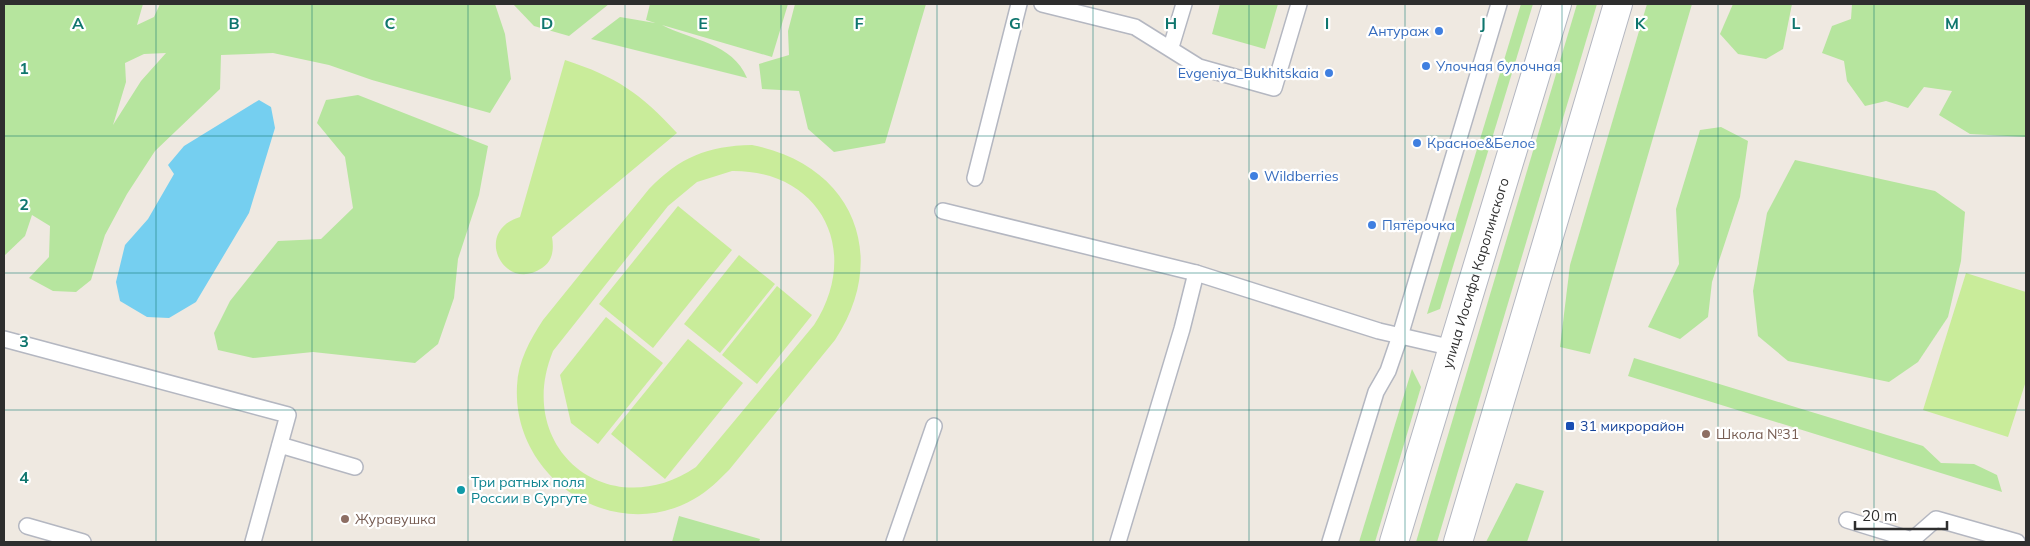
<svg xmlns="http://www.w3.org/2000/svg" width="2030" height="546" font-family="Mulish,sans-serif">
<rect width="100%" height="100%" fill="#efe9e1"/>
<g fill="#b6e59e" fill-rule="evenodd">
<path d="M4 4H143L137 25 154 17 160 4H495L505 34 511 79 490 113 372 80 329 65 273 53 221 55 220 89 155 151 127 194 105 235 91 280 76 292 53 291 29 278 49 257 50 226 32 215 25 236 4 256ZM166 53 141 81 113 125 126 82 125 63 144 54Z"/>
<path d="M513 4H609L569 36 534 26Z"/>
<path d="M650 4H788L772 57 662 25C691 40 733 43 747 78L591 39 620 17 655 23 646 20Z"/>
<path d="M795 4H926L885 143 834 152 808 129 799 91 762 89 759 64 789 55 788 31Z"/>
<path d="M1220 4H1278L1265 49 1212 34Z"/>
<path d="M1521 4H1533L1440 309 1427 314Z"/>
<path d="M1577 4H1597L1437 542H1416Z"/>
<path d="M1647 4H1692L1590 354 1560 347 1570 265Z"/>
<path d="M1733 4H1792L1783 49 1766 59 1738 54 1720 34Z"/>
<path d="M1852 4H2026V137L1970 134 1939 115 1952 91 1924 87 1908 108 1886 101 1865 106 1847 81 1844 61 1822 53 1832 26 1851 19Z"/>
<path d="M358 95 488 146 479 195 458 259 454 298 438 344 415 363 313 352 253 358 218 350 214 333 230 301 278 241 321 239 353 208 345 157 317 123 326 100Z"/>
<path d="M1721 127 1748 141 1740 197 1712 282 1708 317 1680 339 1648 327 1679 264 1676 209 1700 130Z"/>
<path d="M1795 160 1935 191 1965 212 1961 261 1948 317 1918 362 1889 382 1788 361 1758 336 1753 291 1767 213Z"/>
<path d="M1634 358 1923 446 1941 463 1974 464 1997 475 2002 492 1628 376Z"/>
<path d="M1412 369 1421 387 1375 542H1359Z"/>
<path d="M1516 483 1544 491 1527 542H1486Z"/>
<path d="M679 516 760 539 759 542H672Z"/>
</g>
<g fill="#c9ec9a" fill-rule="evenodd">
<path d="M565 60C617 77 640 93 677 133L552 237C554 249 553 261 542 268 504 294 472 231 520 217Z"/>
<path d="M752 145C852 164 891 255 835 340L729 470C718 481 708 491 694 499 612 546 512 477 517 386 518 361 530 340 543 320L649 189C680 157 707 146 752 145ZM732 171C821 170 862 251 814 325L696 467C609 526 513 449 553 351L668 206 697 182Z"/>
<path d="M678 206 732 250 653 348 599 304Z"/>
<path d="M739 255 775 284 720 353 684 324Z"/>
<path d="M1966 273 2026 292V381L2008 437 1923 410Z"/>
<path d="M777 286 812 315 757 384 722 355Z"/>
<path d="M606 317 663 363 598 444 571 423 560 375Z"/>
<path d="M688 339 743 383 665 479 611 434Z"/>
</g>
<path fill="#75cff0" d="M259 100 271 107 275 128 249 213 196 302 169 318 147 317 120 301 116 282 125 245 148 219 174 174 168 165 184 146Z"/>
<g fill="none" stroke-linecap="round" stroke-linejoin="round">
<g stroke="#b4b7c1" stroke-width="18">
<g id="lane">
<path d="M1042 4 1135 27 1199 67 1274 88 1299 4"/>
<path d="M1171 47 1184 4"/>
<path d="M975 178 1019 4"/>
<path d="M943 211 1196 273 1379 331 1453 348"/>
<path d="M4 339 288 415 253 542"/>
<path d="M280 445 355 467"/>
<path d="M1847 520 1912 540 1936 519 2017 542"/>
<path d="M27 526 83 542"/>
<path d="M894 542 934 426"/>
<path d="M1118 542 1182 329 1196 273"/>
<path d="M1330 542 1376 392 1388 371 1400 336 1499 4"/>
</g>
</g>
<g stroke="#b4b7c1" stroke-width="30">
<g id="secondary">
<path id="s1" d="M1394 542 1557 4"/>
<path d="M1458 542 1618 4"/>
</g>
</g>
<use href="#lane" stroke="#fff" stroke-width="15"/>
<use href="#secondary" stroke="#fff" stroke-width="28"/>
</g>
<path fill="none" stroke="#0f766e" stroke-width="1" stroke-opacity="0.55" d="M156 4V542M312 4V542M468 4V542M625 4V542M781 4V542M937 4V542M1093 4V542M1249 4V542M1405 4V542M1562 4V542M1718 4V542M1874 4V542M4 136H2026M4 273H2026M4 410H2026"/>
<g fill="#3f7fe0" stroke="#fff" stroke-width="2">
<circle cx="1439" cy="31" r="5"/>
<circle cx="1426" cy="66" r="5"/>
<circle cx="1329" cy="73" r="5"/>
<circle cx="1417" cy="143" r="5"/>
<circle cx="1254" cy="176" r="5"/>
<circle cx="1372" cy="225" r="5"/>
</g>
<rect fill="#1a4fb4" stroke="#fff" stroke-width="2" x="1565" y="421" width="10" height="10" rx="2.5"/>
<g fill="#8d6e63" stroke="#fff" stroke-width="2">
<circle cx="1706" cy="434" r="5"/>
<circle cx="345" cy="519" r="5"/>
</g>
<circle fill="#0f9aa8" stroke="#fff" stroke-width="2" cx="461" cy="490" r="5"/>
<g text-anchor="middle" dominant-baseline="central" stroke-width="4.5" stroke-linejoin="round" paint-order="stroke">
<g font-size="14" fill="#366cbe" stroke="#fff" text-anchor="start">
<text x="1429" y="31" text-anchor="end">Антураж</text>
<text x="1436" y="66">Улочная булочная</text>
<text x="1319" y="73" text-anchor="end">Evgeniya_Bukhitskaia</text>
<text x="1427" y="143">Красное&amp;Белое</text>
<text x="1264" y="176">Wildberries</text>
<text x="1382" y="225">Пятёрочка</text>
</g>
<g font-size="14" fill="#2e2e2e" stroke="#fff">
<text stroke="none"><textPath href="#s1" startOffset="281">улица Иосифа Каролинского</textPath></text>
</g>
<g font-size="14" fill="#164399" stroke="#fff" text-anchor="start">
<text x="1580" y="426">31 микрорайон</text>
</g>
<g font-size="14" fill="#785e54" stroke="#fff" text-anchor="start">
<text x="1716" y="434">Школа №31</text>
<text x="355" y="519">Журавушка</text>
</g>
<g font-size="14" fill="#0d838f" stroke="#fff" text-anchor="start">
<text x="471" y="482">Три ратных поля<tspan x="471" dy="16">России в Сургуте</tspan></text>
</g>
</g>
<g font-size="16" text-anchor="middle" font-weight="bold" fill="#0f766e" stroke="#fff" stroke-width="4.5" stroke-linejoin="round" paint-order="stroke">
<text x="78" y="29">A</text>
<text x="234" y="29">B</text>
<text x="390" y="29">C</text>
<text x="547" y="29">D</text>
<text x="703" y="29">E</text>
<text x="859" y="29">F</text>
<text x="1015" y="29">G</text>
<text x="1171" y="29">H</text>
<text x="1327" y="29">I</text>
<text x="1483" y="29">J</text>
<text x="1640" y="29">K</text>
<text x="1796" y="29">L</text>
<text x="1952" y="29">M</text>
<text x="24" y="74">1</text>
<text x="24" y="210">2</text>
<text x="24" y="347">3</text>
<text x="24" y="483">4</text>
</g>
<rect width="2030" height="546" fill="none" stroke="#2e2e2e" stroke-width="10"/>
<path d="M1855 521v8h92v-8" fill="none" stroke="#2e2e2e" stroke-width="2.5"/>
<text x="1862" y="521" font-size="15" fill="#2e2e2e" stroke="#ffffff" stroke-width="4" paint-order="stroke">20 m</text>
</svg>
